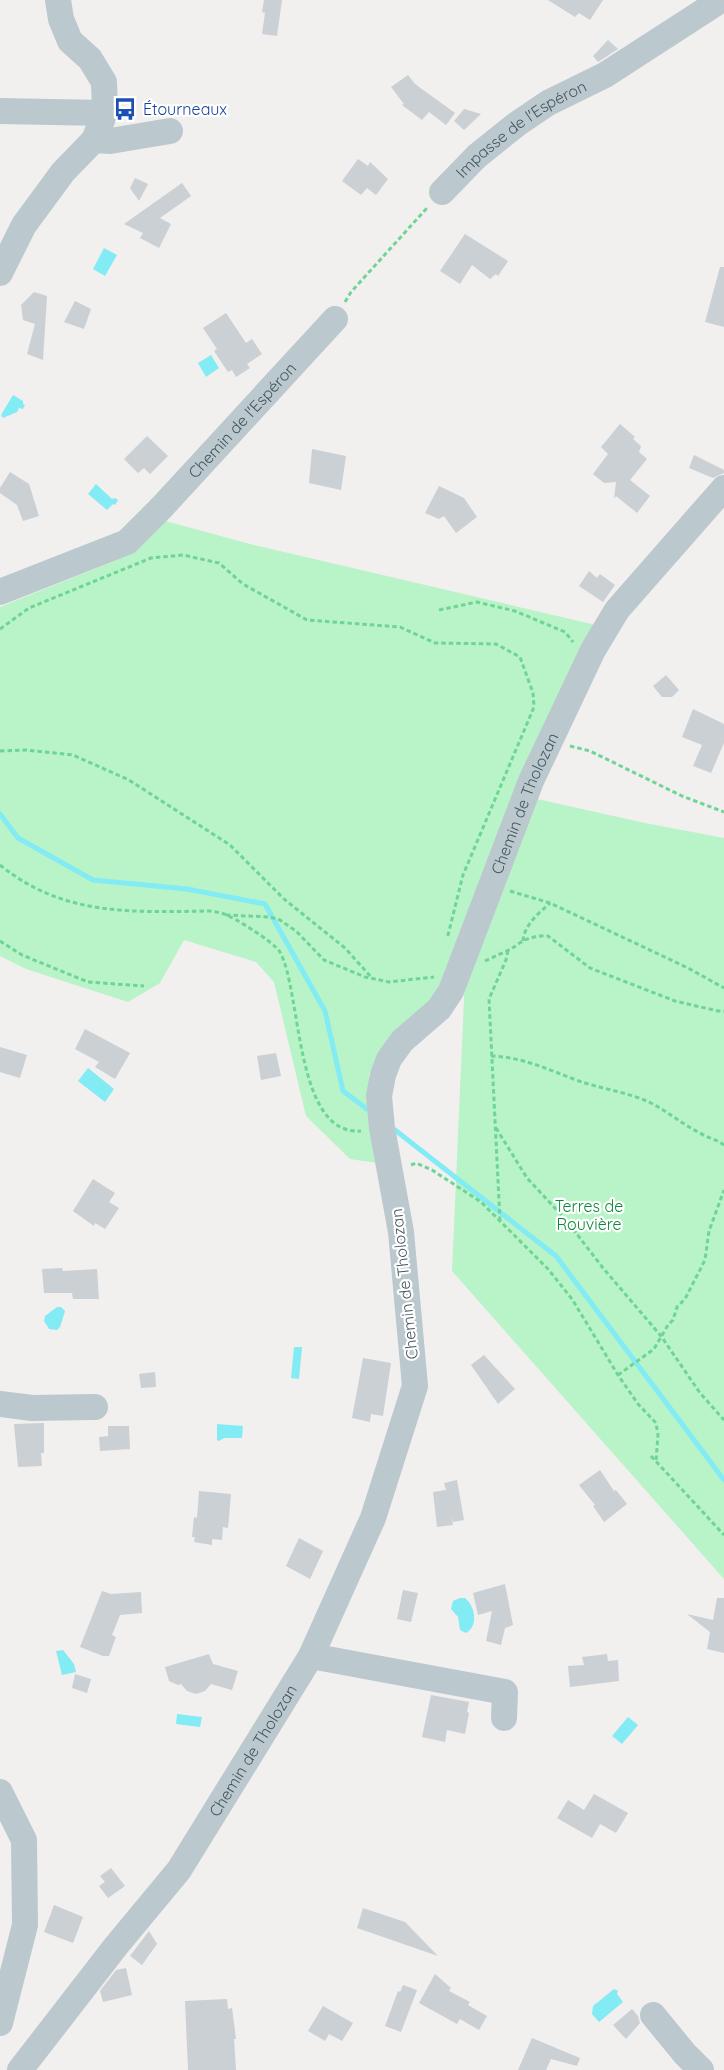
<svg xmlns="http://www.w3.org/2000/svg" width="724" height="2070" font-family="Quicksand,sans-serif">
<rect width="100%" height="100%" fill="#f2efef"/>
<g fill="#b9f3c8">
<path d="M158 519 250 544 596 625 438 998 397 1035 369 1074 377 1163 350 1159 306 1116 274 982 256 962 184 940 160 983 128 1002 26 969 0 956V607L114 561Z"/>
<path d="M537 799 645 823 724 838V1579L452 1271 465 977Z"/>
</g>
<g fill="#82ebf4">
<path d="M104 248 117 255 105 276 93 269Z"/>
<path d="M211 355 219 368 206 377 198 363Z"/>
<path d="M13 395 23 401V404L25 405 23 409 19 408 17 412 3 418 1 415Z"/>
<path d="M96 484 112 499 115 498 118 500 115 505 113 504 107 510 88 494Z"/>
<path d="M88 1068 114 1089 105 1102 78 1081Z"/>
<path d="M57 1307H61L65 1311 60 1327 57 1330 49 1329 44 1321 45 1316Z"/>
<path d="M294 1347H302L299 1379 291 1378Z"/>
<path d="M217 1424 243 1426 242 1438H224L219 1441 217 1440Z"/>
<path d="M465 1598C475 1606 479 1626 466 1633L460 1630 458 1617 451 1609 453 1601 460 1598Z"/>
<path d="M63 1650 74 1664 76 1672 62 1675 56 1651Z"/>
<path d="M177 1714 202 1717 200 1727 176 1724Z"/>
<path d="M628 1717 638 1725 622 1744 612 1736Z"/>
<path d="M614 1989 618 1991 617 1994 623 2002 599 2022 592 2014 593 2006Z"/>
</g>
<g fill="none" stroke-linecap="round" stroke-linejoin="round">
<g stroke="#82ebf4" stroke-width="5">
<path d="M0 814 18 838 93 880 187 889 265 904 325 1011 343 1091 367 1109"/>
<path d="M395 1130 556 1256 724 1480"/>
</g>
</g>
<g fill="#cad0d4">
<path d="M264 0H282L277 36 262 34 265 13 262 12Z"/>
<path d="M548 0H603L590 20 579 13 575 17Z"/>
<path d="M608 40 618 49 598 62 593 56Z"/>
<path d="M408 75 415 84 455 113 446 125 429 112 422 120 402 105 404 104 391 87Z"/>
<path d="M464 109 481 114 464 130 454 121Z"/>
<path d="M358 159 368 166 370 162 388 179 376 195 367 188 361 195 342 181Z"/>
<path d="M135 178 148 184 139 201 130 188Z"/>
<path d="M182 183 191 196 160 218 171 224 159 248 140 238 143 233 124 224Z"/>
<path d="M465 234 508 261 498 276 496 274 490 279 472 265 460 284 440 271Z"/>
<path d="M720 267H724V327L705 322Z"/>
<path d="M34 292 47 296 43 360 27 354 35 324 23 320 21 305Z"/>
<path d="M75 301 91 309 84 329 64 322Z"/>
<path d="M226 313 246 343 252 339 262 354 247 364 250 368 236 377 232 370 228 372 214 351 217 349 203 328Z"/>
<path d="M620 424 635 437 633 439 641 446 639 452 647 459 630 480 650 496 637 513 616 496 614 499 616 482 604 483 593 474 608 454 601 447Z"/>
<path d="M147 436 168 456 150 474 144 468 138 473 124 459Z"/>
<path d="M312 449 346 456 341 490 309 483Z"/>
<path d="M694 455 724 470V473L713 478 689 468Z"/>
<path d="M10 472 29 484 39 516 23 521 17 505 0 493V488Z"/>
<path d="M439 486 464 498 477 517 456 533 444 516 439 519 425 513Z"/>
<path d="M589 571 597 578 600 574 615 585 603 602 579 586Z"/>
<path d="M666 675 679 690 672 697H662L653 686Z"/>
<path d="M693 709 724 724V743L711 773 693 766 702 745 682 737Z"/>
<path d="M85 1029 130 1053 115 1079 95 1067 99 1062 75 1049Z"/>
<path d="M0 1047 27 1055 20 1078 0 1072Z"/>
<path d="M276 1053 281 1076 261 1080 257 1056Z"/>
<path d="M93 1179 115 1193 109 1202 119 1208 105 1229 95 1223 94 1226 73 1211Z"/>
<path d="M62 1268 63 1271 97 1269 99 1299H73L72 1293H44L42 1269Z"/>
<path d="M484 1355 515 1389 498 1404 471 1365Z"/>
<path d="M363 1358 391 1363 383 1416 371 1414 370 1422 352 1418Z"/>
<path d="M155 1372 156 1387 141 1388 139 1374Z"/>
<path d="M44 1423V1453H41L42 1466 18 1467 14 1424Z"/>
<path d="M108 1426H129L130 1449 100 1451 99 1437 108 1436Z"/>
<path d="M600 1470 614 1491 616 1490 627 1504 604 1522 593 1506 595 1505 579 1485Z"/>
<path d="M457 1480 464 1520 453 1522 451 1514 453 1525 437 1527 433 1492 446 1490 444 1483Z"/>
<path d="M199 1491 231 1494 228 1528 223 1527 222 1540 212 1539V1545L194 1542 195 1537H192L194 1517 197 1518Z"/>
<path d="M299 1538 323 1551 310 1579 286 1566Z"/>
<path d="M505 1584 513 1625 505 1628 501 1645 486 1641 492 1611 478 1615 473 1593Z"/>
<path d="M403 1590 418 1593 411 1622 397 1619Z"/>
<path d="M102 1591 111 1594 141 1592 142 1613 120 1615 112 1635 116 1637 109 1656H103L80 1647Z"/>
<path d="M717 1598H724V1653L707 1649 710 1632 687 1614 713 1620Z"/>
<path d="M209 1654 213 1664 238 1671 232 1690 211 1684 205 1691 196 1694 187 1691 181 1684 178 1685 169 1681 165 1667Z"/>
<path d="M607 1654 608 1661 618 1660 619 1681 570 1687 568 1666 584 1665 582 1657Z"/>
<path d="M75 1674 91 1679 87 1693 72 1688Z"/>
<path d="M431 1695 469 1702 467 1712 469 1713 465 1734 447 1730 445 1742 422 1737Z"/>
<path d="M594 1794 628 1813 616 1833 600 1824 592 1838 557 1818 568 1800 584 1810Z"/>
<path d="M111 1868 125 1886 108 1898 99 1886 105 1882 100 1876Z"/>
<path d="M54 1905 83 1917 73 1943 44 1932Z"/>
<path d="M363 1908 405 1922 438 1956 357 1928Z"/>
<path d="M149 1931 157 1944 142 1965 130 1956Z"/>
<path d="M126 1968 132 1995 103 2002 100 1991 116 1970Z"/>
<path d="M435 1974 451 1988 449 1991 470 2002 468 2005 487 2016 479 2030 460 2019 457 2024 419 2003Z"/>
<path d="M403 1985 417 1990 401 2032 385 2026 398 1991 400 1992Z"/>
<path d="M227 1999 228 2009 232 2008 236 2039H234L236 2070H188L185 2001Z"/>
<path d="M323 2006 353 2023 342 2041 329 2034 325 2041 308 2031Z"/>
<path d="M632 2009 638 2016 640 2023 626 2039 613 2025Z"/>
<path d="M532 2038 580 2058 577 2066 551 2059 546 2070H518Z"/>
</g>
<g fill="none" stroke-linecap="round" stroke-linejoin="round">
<g stroke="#6ed595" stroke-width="3" stroke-dasharray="4.5 3" stroke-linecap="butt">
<path d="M345 302 351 292 427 208"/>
<path d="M439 610 477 602 515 611 565 632 573 642"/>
<path d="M0 629 29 608 151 558 183 555 219 563 243 584 307 620 400 627 435 643 496 644 520 657 533 693 534 707 463 875 447 939"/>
<path d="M570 746 590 751 682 796 724 812"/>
<path d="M0 751 26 750 73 755 129 780 230 845 284 899 345 948 371 977"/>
<path d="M0 865C64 917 133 912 210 911 214 912 219 912 224 914 234 917 275 943 280 952 302 992 294 1136 361 1131"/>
<path d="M510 891 550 903 688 968 724 988"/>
<path d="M226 915 270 917 280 920 296 931 324 960 365 977 389 982 434 977"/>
<path d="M0 941 22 955 88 982 144 986"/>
<path d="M523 941C524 925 539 913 550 903"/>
<path d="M485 961 511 949 524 940 538 936H548L590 968 675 1001 718 1011H724"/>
<path d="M491 1056C523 1057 549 1070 579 1081 602 1089 627 1092 649 1102 667 1111 682 1124 700 1133 708 1138 716 1139 724 1145"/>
<path d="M496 1128 527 1178 566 1220 603 1268 661 1336 700 1393 724 1420"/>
<path d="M411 1165 416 1163 432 1170 481 1202 548 1269 572 1299 618 1375 638 1404 656 1423 658 1435 656 1461"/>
<path d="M500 1221 489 999 506 960 508 950"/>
<path d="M618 1375 654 1349 668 1325 673 1320 677 1307 685 1299 705 1260 709 1231 724 1190"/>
<path d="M651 1456 724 1535"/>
</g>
<g stroke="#bbc9cf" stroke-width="26">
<path d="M0 111 105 113"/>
<path d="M94 140 110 141 170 131"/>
<path id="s1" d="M442 192 477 156 517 124 548 103 605 75 721 0"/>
<path d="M0 273 24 225 63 172 94 140 105 113 104 82 90 59 70 41 61 19 58 0"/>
<path id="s2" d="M0 592 127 542 162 507 335 319"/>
<path d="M0 1404 32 1408 95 1407"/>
<path d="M311 1656 505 1692 504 1718"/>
<path d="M0 1792 24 1840 25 1925 0 2023"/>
<path d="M653 2015 685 2054 701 2070"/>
<path id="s3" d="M20 2070 116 1946 179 1870 311 1656 373 1518 415 1386 401 1232 382 1128 379 1096 383 1075 389 1059 402 1041 439 1009 451 991 531 781 593 650 617 610 724 488"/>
</g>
</g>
<defs>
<g id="bus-bare" transform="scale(1.8)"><path d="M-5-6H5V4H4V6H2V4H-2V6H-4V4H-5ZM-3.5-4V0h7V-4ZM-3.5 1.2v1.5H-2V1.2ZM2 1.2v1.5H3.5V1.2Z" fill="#1a4fb4" stroke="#fff" stroke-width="2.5" paint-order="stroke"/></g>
</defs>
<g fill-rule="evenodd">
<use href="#bus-bare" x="125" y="109"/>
</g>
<g text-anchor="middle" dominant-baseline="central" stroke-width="4.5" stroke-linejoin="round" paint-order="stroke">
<g font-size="16" fill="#164399" stroke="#fff" text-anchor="start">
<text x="143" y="109">Étourneaux</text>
</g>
<g font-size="16" fill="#45565e" stroke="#fff">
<text stroke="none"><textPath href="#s1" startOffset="102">Impasse de l'Espéron</textPath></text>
<text stroke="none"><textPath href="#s2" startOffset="304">Chemin de l'Espéron</textPath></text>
<text stroke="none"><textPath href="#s3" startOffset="1422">Chemin de Tholozan</textPath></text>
<text transform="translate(404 1284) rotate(-96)">Chemin de Tholozan</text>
<text stroke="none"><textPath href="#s3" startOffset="396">Chemin de Tholozan</textPath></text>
</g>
<g font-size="16" fill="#0e883b" stroke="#fff">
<text x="589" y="1206">Terres de<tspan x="589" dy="18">Rouvière</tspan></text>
</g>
</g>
</svg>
